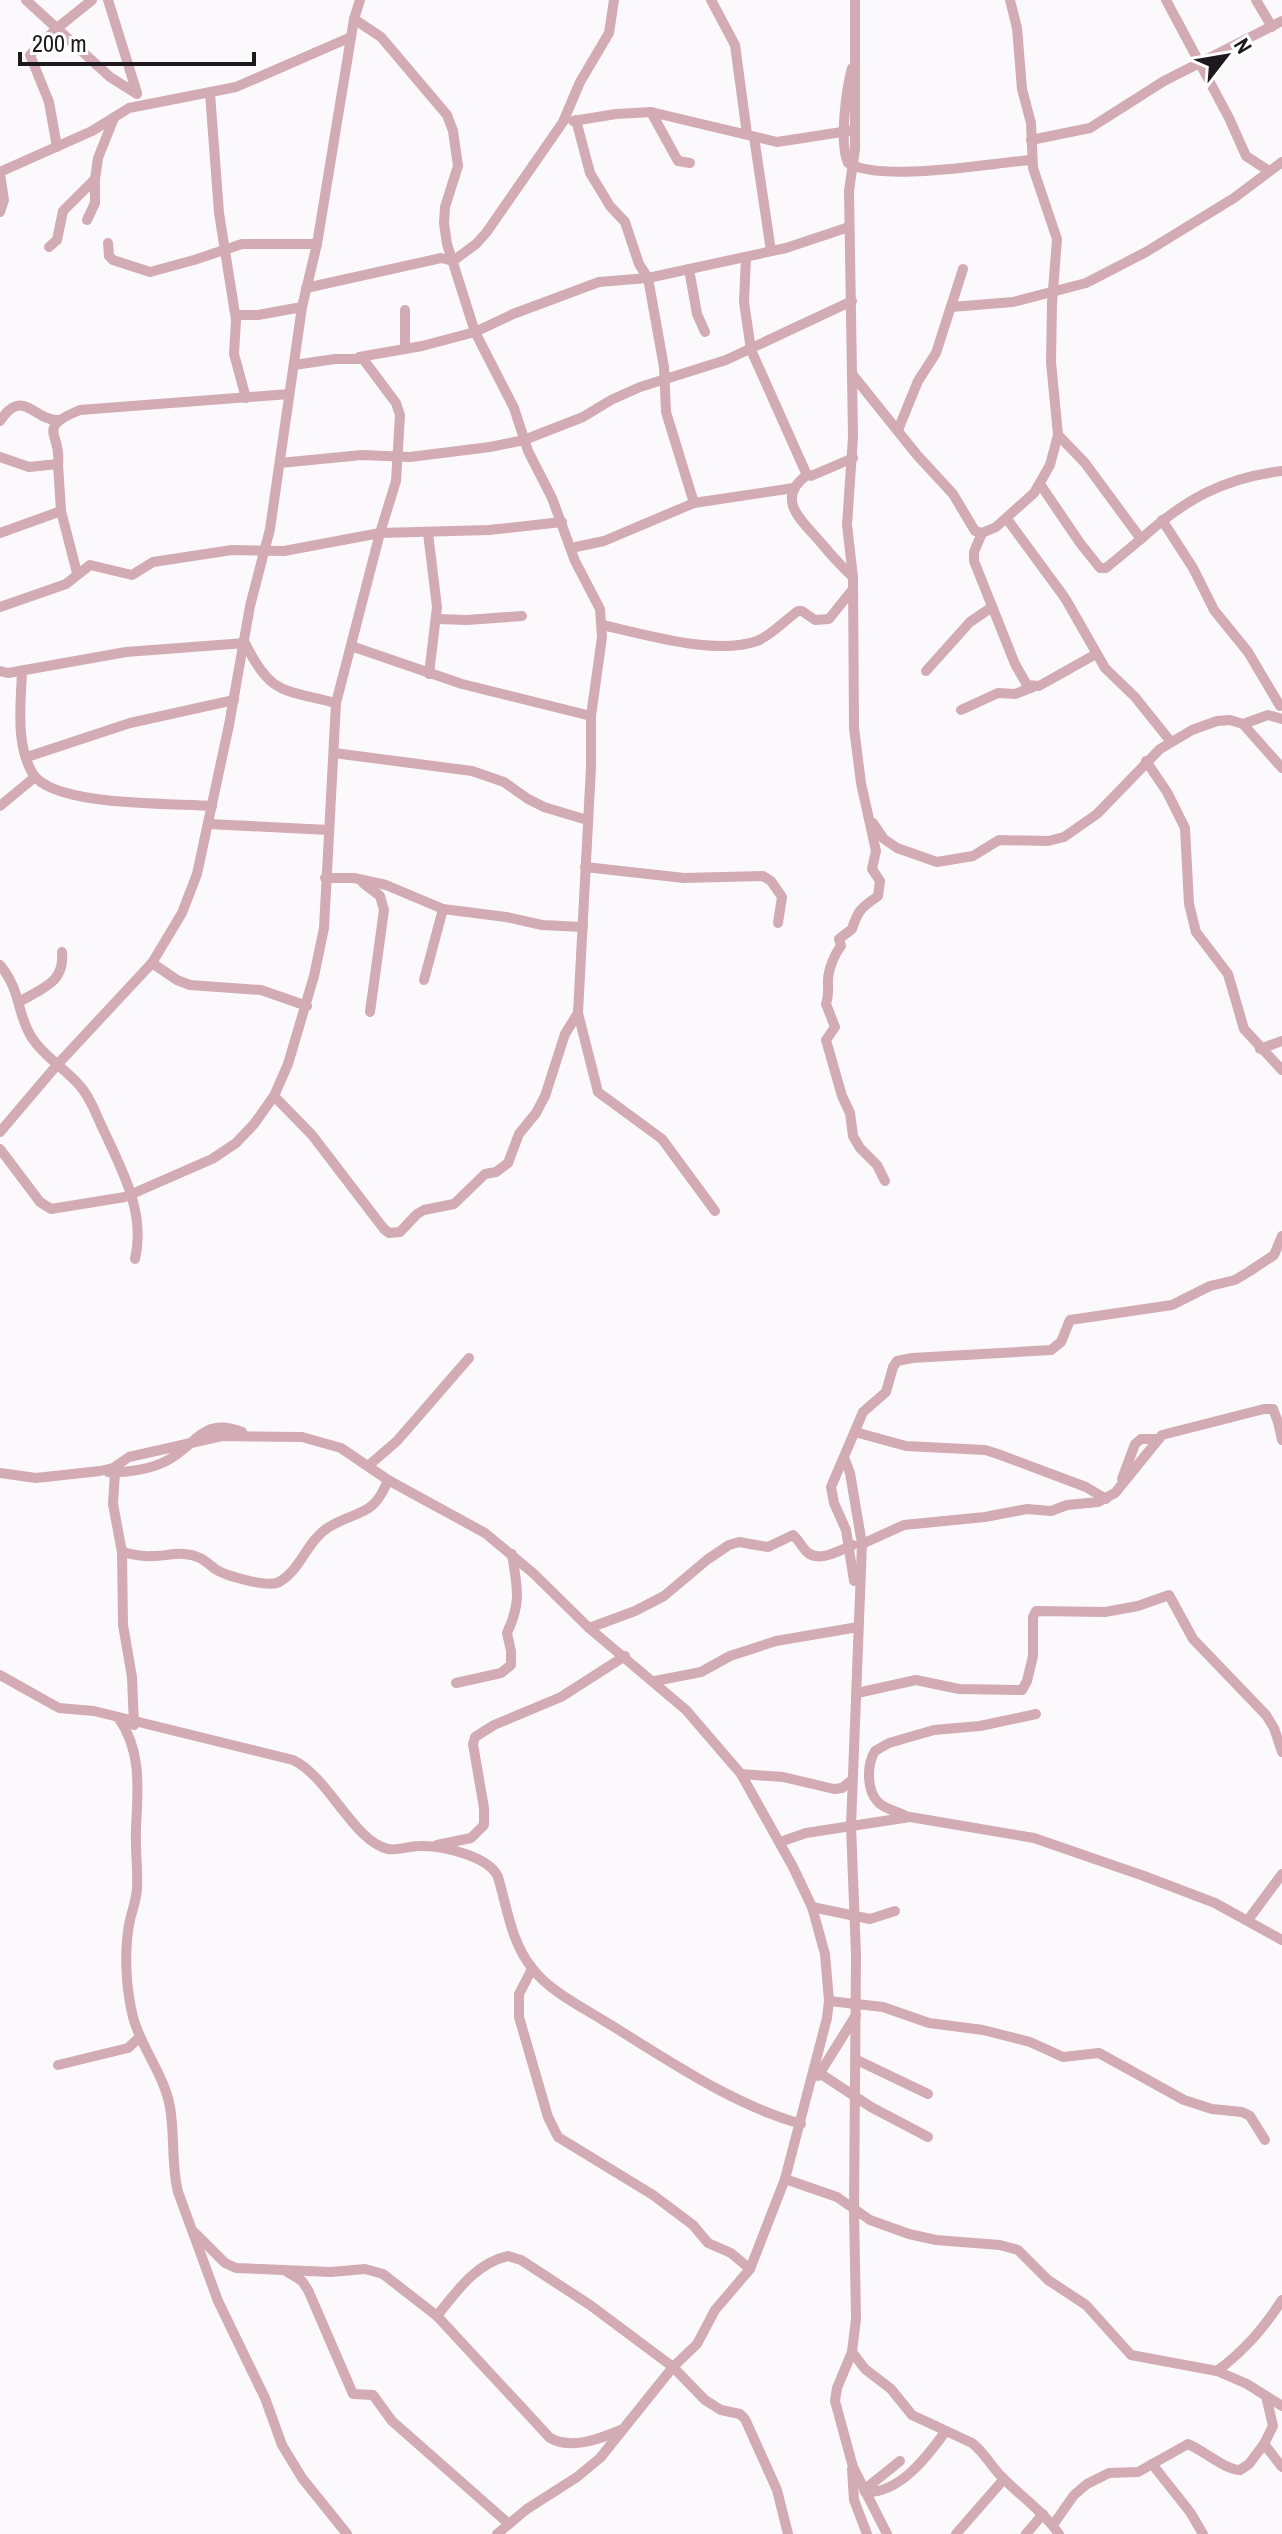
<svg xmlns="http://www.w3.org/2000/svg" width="1282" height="2534" font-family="'Archivo Narrow',sans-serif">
<rect width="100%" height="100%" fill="#fcf9fd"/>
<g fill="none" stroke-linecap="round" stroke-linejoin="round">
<g stroke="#d3abb4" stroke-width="10">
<path d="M26 0 110 77 137 94"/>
<path d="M108 0 137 93"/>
<path d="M711 0 735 45 747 134"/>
<path d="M855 0V149L849 191 853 437 847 525 853 577 854 728 861 783 876 851 872 869 880 881 878 896C861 908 858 910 852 929L839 939 841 946C834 955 827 972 828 984 828 993 829 995 826 1004L835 1027 826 1040 842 1096 850 1113 853 1136 860 1148 877 1165 885 1181"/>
<path d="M1166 0 1229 118 1246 156 1269 171"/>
<path d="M1256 0 1272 27"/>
<path d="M354 19 381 37 447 115 453 131 458 166 445 207 444 223 447 244 475 332 514 408 528 451 552 498 575 561 600 609 602 637 591 716V767L578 1013 598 1092 662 1139 715 1211"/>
<path d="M852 68C846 90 839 143 848 163 882 183 990 163 1032 160"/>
<path d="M210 93 219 213 236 320 234 354 246 398"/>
<path d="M651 112 678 161 690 163"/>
<path d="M576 120 590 173 610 206 625 222 639 264 648 278 664 367 666 412 694 503"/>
<path d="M573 121 616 114 651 112 777 142 855 130"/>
<path d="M754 137 771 251"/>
<path d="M1031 140 1090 128 1164 81 1282 21"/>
<path d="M57 147 49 102 30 55 56 29 92 0"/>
<path d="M0 172 92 131 129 108 236 87 351 37"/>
<path d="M0 174 4 200 0 212"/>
<path d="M87 220 95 203V179"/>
<path d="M108 243 109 256 113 260 150 272 194 260 242 244H317"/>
<path d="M49 247 57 240 63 211 95 179 98 158 114 118"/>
<path d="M746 257 744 302 751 350 806 473 811 476 853 458"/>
<path d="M689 269 697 314 705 332"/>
<path d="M306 288 441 258 453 261 476 244 486 233 563 122 580 82 609 33 614 0"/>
<path d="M951 307 1013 302 1086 283 1146 252 1234 198 1282 162"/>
<path d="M405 310V349"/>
<path d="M236 315H258L302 307"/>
<path d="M359 357 422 346 475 332 513 314 599 282 648 278 786 248 849 227"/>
<path d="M852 374 917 455 953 494 975 531 982 533 996 527 1034 493 1050 465 1058 435 1051 362 1052 303 1057 239 1033 168 1031 123 1022 89 1017 28 1010 0"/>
<path d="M0 421C23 386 34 421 58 420"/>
<path d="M898 430 918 381 936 353 963 269"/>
<path d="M0 457 29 467 58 464C62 432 34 429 80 410L289 394"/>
<path d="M280 463 362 455 410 457 490 447 524 440 583 417 611 400 640 387 726 360 852 301"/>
<path d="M58 464 61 511 77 573"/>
<path d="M807 475C773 500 804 522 822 544 832 556 842 567 853 577"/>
<path d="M1040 484 1080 543 1100 568H1106L1141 539 1085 463 1058 435"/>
<path d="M1007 519 1065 598 1105 668 1135 697 1171 742"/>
<path d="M1162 520 1193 568 1214 610 1248 652 1280 706"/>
<path d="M0 533 61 511"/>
<path d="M428 533 437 607 429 674"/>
<path d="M982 533 974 552V561L1015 664 1027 685 1039 686 1096 654"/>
<path d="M1141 539C1184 500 1223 478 1282 471"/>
<path d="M571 548 604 541 694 503 794 488"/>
<path d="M0 607 66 584 90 565 132 575 153 562 232 550 284 551 380 533 489 530 562 522"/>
<path d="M437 619 467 620 522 616"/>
<path d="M602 625C645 634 715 656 757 641 772 635 785 620 798 611H802L815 620 829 619 853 589"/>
<path d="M351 646 462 684 591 716"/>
<path d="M0 671 8 673 126 652 245 643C271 696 283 689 336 703"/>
<path d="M22 671C21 702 15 745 33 774 54 807 174 803 212 806"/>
<path d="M926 671 970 622 992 607"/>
<path d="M961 710 998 693 1015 694 1033 687"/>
<path d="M1243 724 1282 768"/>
<path d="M334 753 472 771 504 782 528 799 544 807 587 820"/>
<path d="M27 757 130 723 234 700"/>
<path d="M1146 761 1167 792 1185 828 1189 904 1196 932 1228 974 1244 1029 1282 1070"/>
<path d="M0 806 35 777"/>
<path d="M873 823 884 839 897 848 937 862 973 856 999 840 1048 841 1064 837 1097 814 1160 749 1192 730 1217 721 1230 720 1243 724 1268 715 1282 719"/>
<path d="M209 824 328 830"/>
<path d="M585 867 684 878 763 876 771 881 782 897 778 923"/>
<path d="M325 878H354L386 885 443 909 506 917 542 925 583 927"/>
<path d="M363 883 380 896 384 910 370 1012"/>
<path d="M152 963 177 980 190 985 261 990 307 1006"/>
<path d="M0 965C22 992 16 1013 32 1038 45 1058 65 1068 80 1086 91 1098 96 1115 103 1129 122 1170 146 1213 135 1259"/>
<path d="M424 980 443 909"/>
<path d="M19 1002C42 988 65 983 62 952"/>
<path d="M1260 1049 1282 1041"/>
<path d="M274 1096 312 1135 384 1229 389 1233 400 1232 417 1214 424 1210 454 1204 485 1174 496 1172 508 1163 519 1134 536 1113 545 1096 565 1034 578 1013"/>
<path d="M0 1132 57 1065 152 963 182 913 197 874 229 725 250 606 270 529 302 307 317 244 354 19 360 0"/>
<path d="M0 1149 40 1202 51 1209 125 1197 212 1159 236 1143 254 1124 274 1096 288 1064 314 976 324 928 336 703 380 533 396 481 400 415 396 403 363 359H335L294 365"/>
<path d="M1278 1422 1282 1440"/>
<path d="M855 1432 906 1446 985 1450 998 1454 1086 1487 1106 1499"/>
<path d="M845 1460 850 1473 862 1544"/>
<path d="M368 1466 397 1441 469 1358"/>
<path d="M108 1472C128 1473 153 1469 170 1459 198 1442 204 1417 242 1432"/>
<path d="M115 1472 113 1504 122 1552 123 1625 132 1677 134 1725"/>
<path d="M0 1473 36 1478 100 1471 113 1468 129 1457 222 1436 302 1437 341 1448 388 1480 485 1533 533 1573 589 1628 686 1710 741 1774 793 1867 812 1907 825 1954 829 2001 827 2018 785 2179 750 2269 715 2310 697 2344 673 2367 600 2458 577 2477 527 2509 497 2534"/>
<path d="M1122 1479 1135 1444 1141 1439H1157"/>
<path d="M122 1552C132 1554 142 1557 152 1556 170 1556 183 1550 200 1558 206 1561 210 1565 215 1569 226 1576 268 1588 279 1582 301 1570 307 1540 329 1527 359 1509 373 1518 388 1480"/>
<path d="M854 1581 846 1530 834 1503 831 1487 863 1412 886 1392 893 1367 897 1361 912 1358 1051 1350 1061 1342 1070 1320 1172 1305 1210 1286 1235 1280 1250 1271 1274 1255 1282 1236"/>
<path d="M589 1628 635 1611 664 1596 708 1559 729 1545 739 1542 768 1547 793 1535C799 1540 801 1546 806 1551 818 1564 840 1550 853 1545"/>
<path d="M0 1675 59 1708 94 1711 293 1760C328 1776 354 1842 388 1849 398 1851 409 1846 419 1846 441 1845 489 1856 498 1877 507 1907 511 1942 532 1968 549 1991 582 2007 606 2022 668 2060 731 2104 801 2124"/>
<path d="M655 1681 701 1672 730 1656 776 1641 858 1627"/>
<path d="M456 1683 501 1673 511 1665V1651L507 1633C522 1602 517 1587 512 1554"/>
<path d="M857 1693 916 1680 959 1689 1022 1690 1027 1681 1033 1656V1617L1036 1611 1105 1612 1138 1606 1169 1595 1193 1639 1266 1715 1274 1728 1282 1752"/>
<path d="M118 1717C142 1751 138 1788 136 1828 135 1849 138 1869 137 1889 136 1902 131 1913 129 1925 124 1953 126 1989 133 2017 141 2048 164 2074 170 2107 175 2136 171 2164 178 2192L218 2301 265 2398 282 2445 302 2478 347 2534"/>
<path d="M741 1774 783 1777 834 1789 842 1788 852 1780"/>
<path d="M908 1817C899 1812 884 1809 878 1802 866 1790 867 1764 875 1751L889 1743 934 1730 980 1726 1036 1714"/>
<path d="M780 1842 806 1833 910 1817 1034 1838 1144 1876 1215 1903 1282 1940"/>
<path d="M437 1845 471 1838 484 1825V1808L473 1744 475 1737 494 1725 561 1697 625 1656"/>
<path d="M812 1907 870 1919 895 1911"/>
<path d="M1248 1920 1282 1874"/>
<path d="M532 1969 519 1994V2017L548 2117 558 2137 653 2195 693 2225 708 2243 731 2253 750 2269"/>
<path d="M829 2001 883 2007 929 2023 983 2030 1030 2042 1063 2057 1099 2053 1184 2100 1212 2109 1242 2112 1250 2116 1265 2140"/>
<path d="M857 2060 928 2094"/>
<path d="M58 2065 128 2048 140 2037"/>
<path d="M821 2074 871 2107 928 2137"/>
<path d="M818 2076 856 2015"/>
<path d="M785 2179 837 2197 870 2220 909 2234 936 2240 1000 2245 1018 2250 1048 2280 1086 2305 1131 2355 1217 2371 1247 2384 1282 2406"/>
<path d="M195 2233 225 2263 236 2268 331 2272 365 2269 383 2274 437 2316 550 2438C572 2450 599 2439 621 2430"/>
<path d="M286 2271 302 2281 308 2290 353 2394 373 2395 392 2421 509 2524"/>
<path d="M437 2316C456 2292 476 2263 508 2256L521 2260 590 2305 673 2367 705 2400 721 2410 740 2414 745 2419 777 2490 788 2534"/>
<path d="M852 2352 865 2369 891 2389 912 2415 972 2443C984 2452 991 2466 1001 2476 1020 2496 1043 2511 1059 2534"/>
<path d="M1217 2371C1245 2350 1263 2329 1282 2300"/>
<path d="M1266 2396 1273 2426 1264 2444 1282 2467"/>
<path d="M1152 2464 1190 2512 1203 2534"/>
<path d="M852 2469 854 2500 867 2534"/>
<path d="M864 2490 900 2461"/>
<path d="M865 2492C899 2494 927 2457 945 2432"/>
<path d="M1053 2525 1074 2495 1087 2484 1109 2473 1138 2472 1188 2444C1203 2450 1225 2470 1240 2470L1249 2464 1264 2444"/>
<path d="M887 2534 853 2467 835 2401 837 2388 852 2352 856 2319 854 2210 856 1955 851 1826 862 1544 904 1525 985 1517 1027 1509 1051 1511 1067 1505 1098 1502 1115 1493 1162 1435 1264 1409H1273L1278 1422 1282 1424"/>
<path d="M956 2534 1004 2479"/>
<path d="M1026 2534 1043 2514"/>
</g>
</g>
<g transform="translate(1226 56) rotate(59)" stroke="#ffffff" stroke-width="6" paint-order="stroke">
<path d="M0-6L14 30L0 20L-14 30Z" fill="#1d191f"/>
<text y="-12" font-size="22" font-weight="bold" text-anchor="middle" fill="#1d191f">N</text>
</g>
<path d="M20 52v12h234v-12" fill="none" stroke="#1d191f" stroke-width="4"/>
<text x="32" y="52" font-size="24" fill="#1d191f" stroke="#ffffff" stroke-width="6" paint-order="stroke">200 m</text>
</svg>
